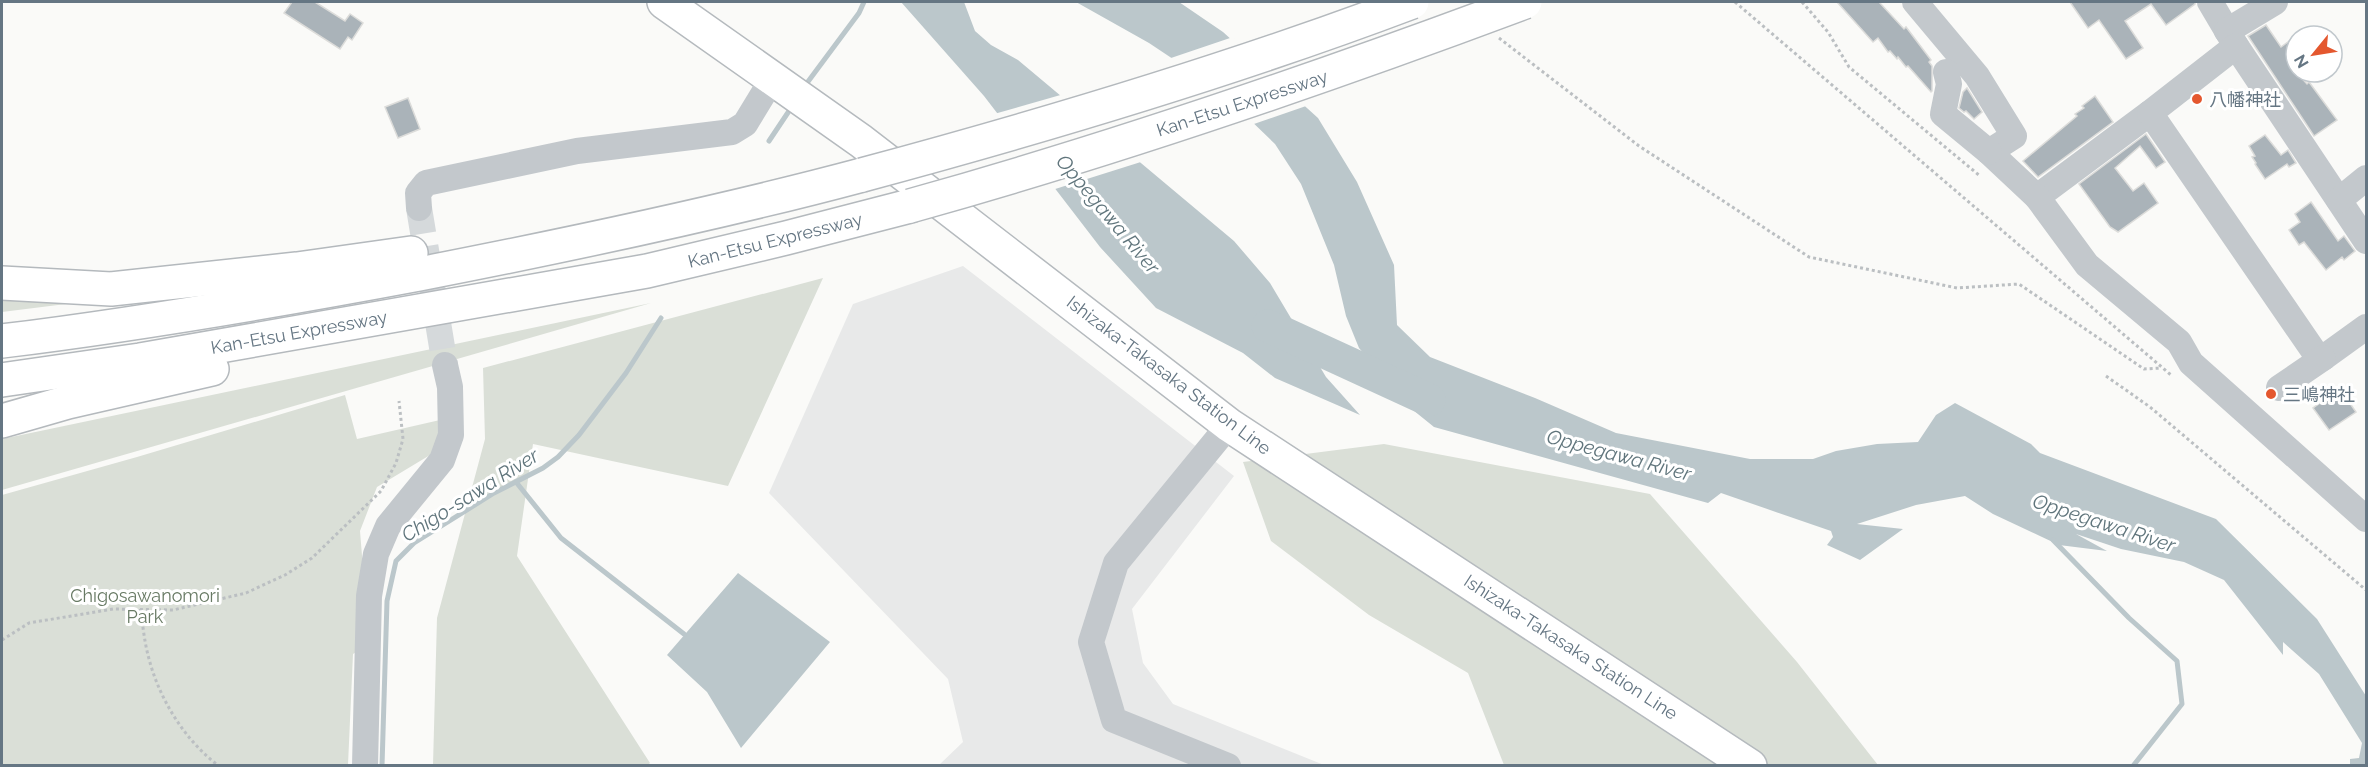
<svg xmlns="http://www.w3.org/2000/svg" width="2368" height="767" font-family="Raleway,'Noto Sans JP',sans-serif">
<rect width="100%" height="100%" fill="#fafaf8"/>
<path fill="#e8e9e9" d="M963 266 1234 476 1132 609 1143 663 1173 704 1324 765H939L963 742 948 679 769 493 853 304Z"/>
<g fill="#dadfd7">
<path d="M823 278 728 486 533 444 517 556 650 763 648 765H433L437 618 485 439 483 368Z"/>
<path d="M2 299 98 300 2 312Z"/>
<path d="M651 303 2 490V439Z"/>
<path d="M345 395 357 439 440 420V449L377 487 360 531 363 568 358 651 353 654 348 765 2 766V495L137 457Z"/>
<path d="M1384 444 1650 494 1797 662 1878 765H1504L1468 673 1369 615 1271 541 1243 462Z"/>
</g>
<g fill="#bbc7cb">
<path d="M901 2H964L975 31 991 45 1018 60 1234 241 1270 283 1326 377 1360 415 1275 378 1243 353 1156 308 1100 247 984 96Z"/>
<path d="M1076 2H1179L1223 32 1318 118 1357 182 1394 265 1397 325 1430 357 1535 398 1616 433 1750 459H1813L1836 451 1877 444 1918 442 1936 415 1955 403 2031 444 2040 453 2216 519 2317 619 2366 696V765H2350V759L2359 758 2362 743 2319 674 2283 642V655L2224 580 2184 562 2121 549 2076 534 2107 551 2059 545 1993 514 1965 496 1916 505 1857 524 1903 529 1860 560 1827 545 1833 537 1831 531 1721 493 1708 503 1434 427 1408 406 1359 348 1346 316 1334 265 1301 184 1275 144 1218 89 1149 43Z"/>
<path d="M738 573 830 642 741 748 707 692 667 655Z"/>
</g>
<g fill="#fafaf8">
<path d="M1233 37 1309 105 1251 125 1216 91 1168 59Z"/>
<path d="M1064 94 1144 161 1052 190 994 114Z"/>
</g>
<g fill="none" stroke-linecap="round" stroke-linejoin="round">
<g stroke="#bbc7cb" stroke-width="5">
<path d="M804 87 859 13 864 2"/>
<path d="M769 141 793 105"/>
<path d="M516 482 561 538 684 634"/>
<path d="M2053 540 2129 618 2177 661 2182 704 2133 766"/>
<path d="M382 766 387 601 396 561 414 543 494 493 543 468 558 457 579 435 626 373 661 318"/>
</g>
<path stroke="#bbc7cb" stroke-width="33" d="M1268 326 1429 400"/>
</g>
<g fill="#aab3b9" stroke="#dcdcda" stroke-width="1.5">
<path d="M292 2H315L345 21 350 14 363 23 352 40 348 37 340 49 284 13Z"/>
<path d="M1837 2H1879L1904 29 1906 27 1931 60 1929 62 1932 66V91L1931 92 1908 66 1906 67 1898 57 1897 59 1890 51 1888 52 1878 38 1873 42Z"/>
<path d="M2070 2H2195V4L2166 25 2151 4 2125 21 2143 48 2126 59 2099 20 2088 28Z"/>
<path d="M2266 25 2281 47 2296 36V72L2307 84 2309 82 2337 120 2314 136 2248 36Z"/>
<path d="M1967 88 1982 112 1974 119 1966 111 1964 112 1959 108 1963 92Z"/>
<path d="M2095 96 2113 122 2038 177 2023 161 2077 116 2075 114 2084 108 2082 106Z"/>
<path d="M408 98 420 129 398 138 385 107Z"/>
<path d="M2146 134 2165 162 2156 168 2140 146 2115 168 2133 191 2144 183 2158 203 2118 232 2110 227 2079 184Z"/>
<path d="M2265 135 2281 155 2288 150 2296 163 2289 167 2287 164 2265 179 2255 164 2256 163 2252 157 2255 156 2249 146Z"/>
<path d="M2311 202 2338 241 2344 236 2355 251 2344 260 2342 257 2326 270 2304 242 2299 245 2289 230 2300 222 2295 214Z"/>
<path d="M2340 389 2356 412 2329 430 2313 408Z"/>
</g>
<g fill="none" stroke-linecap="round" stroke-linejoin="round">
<path stroke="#d5d9db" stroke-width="26" stroke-dasharray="26 13" stroke-linecap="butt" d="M419 208 445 365"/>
<g stroke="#b5babe" stroke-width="36">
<path id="major" d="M664 2 861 141 1229 425 1750 766"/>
</g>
<g stroke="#b4b9bd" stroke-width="36">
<g id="highway">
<path d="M2 283 111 289 297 269 411 253"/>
<path d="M2 341C141 324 280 300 419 274 568 245 716 214 862 175"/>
<path d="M2 380 140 360 647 271 786 238 910 206"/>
<path d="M2 421 68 402 212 369"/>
</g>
</g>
<g stroke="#bbbfc2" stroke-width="3" stroke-dasharray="3 3" stroke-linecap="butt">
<path d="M1735 2 2171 375"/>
<path d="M1802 2 1828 32 1849 67 1980 176"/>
<path d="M1499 38 1639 146 1809 257 1957 288 2019 284 2144 369 2161 368"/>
<path d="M2106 376 2150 407 2366 590"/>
<path d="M140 609C143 624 144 640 148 655 158 697 184 740 219 766"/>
<path d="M2 640 29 623 113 609 173 610 246 593 285 575 312 558 381 491 396 463 403 439 399 401"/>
</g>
<g stroke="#c3c8cc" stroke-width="26">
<path d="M1915 2 1977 76 2014 136 1989 152 2037 197 2150 113"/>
<path d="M2210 2 2236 46 2366 241"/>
<path d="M2227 31 2275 2"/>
<path d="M2236 46 2150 113 2315 353 2323 358 2366 327"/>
<path d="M1946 72 1949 84 1943 114 1989 152"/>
<path d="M2037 197 2087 265 2179 342 2191 363 2366 519"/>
<path d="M2339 200 2366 178"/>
<path d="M419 208 418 193 426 183 577 151 732 132 745 124 773 78"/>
<path d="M2279 388 2323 358"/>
<path d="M365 766 369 596 376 554 388 526 442 460 451 435 450 387 445 365"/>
<path d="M1228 766 1114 720 1091 642 1116 563 1229 425"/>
</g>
<use href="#major" stroke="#fff" stroke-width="33"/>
<use href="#highway" stroke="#fff" stroke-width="33"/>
<g stroke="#b4b9bd" stroke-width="36" stroke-linecap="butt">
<g id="highway-bridge">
<path d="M862 175C1048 125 1232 70 1412 2"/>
<path d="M910 206C1118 148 1322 78 1525 2"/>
</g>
</g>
<use href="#highway-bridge" stroke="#fff" stroke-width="33"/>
</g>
<g fill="#e4572e" stroke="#fff" stroke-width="2">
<circle cx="2197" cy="99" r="6"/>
<circle cx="2271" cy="394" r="6"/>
</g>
<g text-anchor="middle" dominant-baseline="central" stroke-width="6" stroke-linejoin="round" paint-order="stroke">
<g font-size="18" fill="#657683" stroke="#fff" text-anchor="start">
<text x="2209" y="99">八幡神社</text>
<text x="2283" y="394">三嶋神社</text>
</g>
<g font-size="18" fill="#657683" stroke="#fff">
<text transform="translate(1242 103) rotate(-18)">Kan-Etsu Expressway</text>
<text transform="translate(775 240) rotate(-14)">Kan-Etsu Expressway</text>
<text transform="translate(299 332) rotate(-10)">Kan-Etsu Expressway</text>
<text transform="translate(1169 375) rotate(37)">Ishizaka-Takasaka Station Line</text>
<text transform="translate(1571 647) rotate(33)">Ishizaka-Takasaka Station Line</text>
</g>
<g font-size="18" fill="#687a64" stroke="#fff">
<text x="145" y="595">Chigosawanomori<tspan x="145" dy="21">Park</tspan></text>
</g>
<g font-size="20" font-style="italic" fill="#60757c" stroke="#fff">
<text transform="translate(1108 214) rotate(50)">Oppegawa River</text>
<text transform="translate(1619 455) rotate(15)">Oppegawa River</text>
<text transform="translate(470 495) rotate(-32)">Chigo-sawa River</text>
<text transform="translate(2104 523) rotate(18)">Oppegawa River</text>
</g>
</g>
<rect width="2368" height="767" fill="none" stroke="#657683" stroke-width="6"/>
<g transform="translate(2314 54) rotate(240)"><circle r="28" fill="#ffffff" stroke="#c1c8cd" stroke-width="1.5"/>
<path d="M0-4.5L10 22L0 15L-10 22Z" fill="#e4572e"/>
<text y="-9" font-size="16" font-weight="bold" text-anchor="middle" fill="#657683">N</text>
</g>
</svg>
